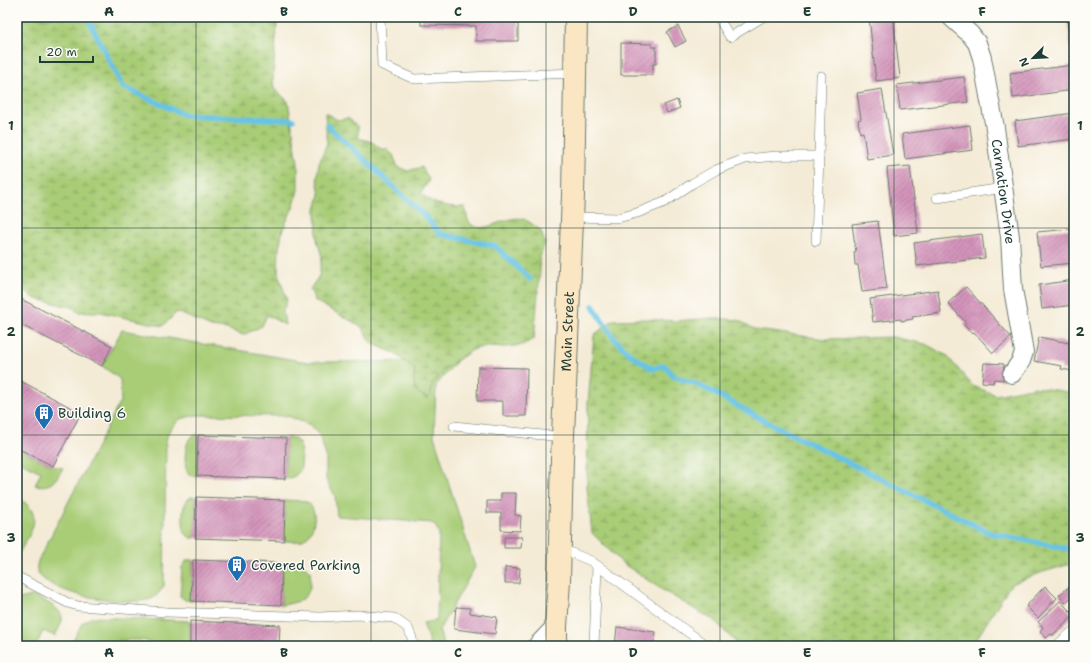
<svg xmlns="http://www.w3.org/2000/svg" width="1091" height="663" font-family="'Shantell Sans',sans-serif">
<defs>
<pattern id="wetland-marsh" width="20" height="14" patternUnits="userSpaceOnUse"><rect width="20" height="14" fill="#a9cd77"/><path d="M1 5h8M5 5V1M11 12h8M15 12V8" fill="none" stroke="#89a862"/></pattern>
<pattern id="building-hatch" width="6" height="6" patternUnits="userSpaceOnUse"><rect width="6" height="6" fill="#d393ba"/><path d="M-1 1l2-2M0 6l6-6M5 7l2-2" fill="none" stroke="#ab7998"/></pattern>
</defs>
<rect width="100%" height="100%" fill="#fdfcf7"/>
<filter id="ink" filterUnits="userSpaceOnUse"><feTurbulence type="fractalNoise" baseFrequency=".025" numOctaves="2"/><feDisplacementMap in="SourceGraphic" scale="8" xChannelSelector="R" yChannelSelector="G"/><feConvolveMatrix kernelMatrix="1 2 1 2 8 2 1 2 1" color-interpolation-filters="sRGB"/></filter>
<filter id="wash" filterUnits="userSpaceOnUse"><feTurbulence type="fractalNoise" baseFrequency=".012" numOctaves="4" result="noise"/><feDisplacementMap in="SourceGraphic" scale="16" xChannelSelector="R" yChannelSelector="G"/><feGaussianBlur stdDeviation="0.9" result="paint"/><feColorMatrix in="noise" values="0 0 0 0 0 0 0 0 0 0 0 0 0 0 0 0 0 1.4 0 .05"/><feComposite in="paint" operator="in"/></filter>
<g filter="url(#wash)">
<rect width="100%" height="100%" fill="#f4ebd6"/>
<g fill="#a9cd77" stroke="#648556">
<path d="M122 330 307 362 457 361 436 385 434 436 475 567 439 630 444 646 430 645 423 623 437 620 439 532 433 523 337 516 335 496 326 480V456L319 434 310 425 288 416 196 415 180 419 169 431 166 440 164 586C160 591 157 597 151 599 138 604 98 599 84 596 72 594 44 584 38 573 36 569 37 565 38 561L121 400 120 379 102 366Z"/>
<path d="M198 435 197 476C193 476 190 476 188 473 183 467 185 441 191 437 193 435 196 435 198 435Z"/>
<path d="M286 438H294L299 443C303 459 305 477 285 479Z"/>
<path d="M17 448 53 466 63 468C55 481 52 488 35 485L41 472 17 460Z"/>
<path d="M17 497C48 515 29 534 17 557Z"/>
<path d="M191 497H196L195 538H190L184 532C183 521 180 504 191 497Z"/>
<path d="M285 500C291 501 298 500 304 501 321 506 315 537 300 541 295 542 289 541 284 541Z"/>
<path d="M187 560H193L191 601 185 600 180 596 182 567Z"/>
<path d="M282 563 302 564 310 571C313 595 305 602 281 605Z"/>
<path d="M31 596C40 598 63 608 62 619 62 624 57 631 55 636L43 631 36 646H17V601L20 599Z"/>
<path d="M92 617 190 621V646H159L143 640H119L115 646 71 645 82 623Z"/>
</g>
<g fill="url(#wetland-marsh)" stroke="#648556">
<path d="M17 17H276L277 25 273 79 274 89 288 101 298 163V190L294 205 283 229 279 248 278 273 287 300 283 311 285 325 267 315 262 326 243 335 227 329 211 327 177 312 163 326 100 312H78L72 307 36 299 21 289 17 288Z"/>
<path d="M325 113 338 120 348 118 358 127V138L372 142 381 149H387L393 155 398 167 408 171 422 167 429 180 421 193C435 207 447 206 465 207 466 211 467 219 469 222 481 238 505 214 523 219 529 221 536 227 541 231L545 243 539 260 540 271 534 339 522 345 505 347 488 346 474 349 446 368 432 384 431 395 427 399 415 390 414 378 415 368 392 352 371 343 362 327 315 301 310 289 319 276 322 257 317 240 316 210 320 195 317 178 319 163 327 143Z"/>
<path d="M712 318 738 320 756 330 826 339 893 337 925 344 946 355 973 386 996 395 1035 387 1074 393V566L1071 564 1043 572 1011 584 972 646H739L715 621 664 591 622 563 592 533 587 487 588 403 594 335 613 320 644 319 676 321Z"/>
</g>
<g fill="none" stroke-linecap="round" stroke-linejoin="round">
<g stroke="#67c4e5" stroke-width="5.5">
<path d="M87 17 123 87 185 115 293 120"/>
<path d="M327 125 426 217 440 234 495 246 530 279"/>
<path d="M593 306 613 337 631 355 653 369 664 365 673 376 696 384 722 397 759 418 990 533 1074 550"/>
</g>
</g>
<g id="blocks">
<g fill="url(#building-hatch)">
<path d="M421 17H518V41H476V26L421 25Z"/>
<path d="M869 17H893L900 78 876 81Z"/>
<path d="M1067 17H1074V58H1072Z"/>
<path d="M678 26 686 41 675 47 667 32Z"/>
<path d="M621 43 652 44V47H656V64H653V75H621Z"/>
<path d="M1074 65V90L1013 98 1010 73Z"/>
<path d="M964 77 968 102 900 110 897 85Z"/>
<path d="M882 89 893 155 867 159 863 132 860 133 858 120 861 119 857 93Z"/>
<path d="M677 100 680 108 667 113 664 105Z"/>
<path d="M1074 113V139L1018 146 1015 121Z"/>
<path d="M970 125 973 150 905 159 902 134Z"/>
<path d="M910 166 918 233 894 236 887 168Z"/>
<path d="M878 221 887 289 862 292 858 265H855L854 252H856L852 224Z"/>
<path d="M1070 229V231H1074V263L1041 266 1037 232Z"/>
<path d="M982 234 985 258 917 266 914 243Z"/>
<path d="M1074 280V305L1042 309 1039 285Z"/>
<path d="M966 287 1011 337 993 353 974 332 972 334 964 325 966 323 948 303Z"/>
<path d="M938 290 941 313 912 317 913 319 901 321V319L873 322 870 299Z"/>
<path d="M17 297 112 346 102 366 17 323Z"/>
<path d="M1039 337 1074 344V369L1073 371 1061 369 1062 366 1034 361Z"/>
<path d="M984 363 1004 364 1003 380 994 379 993 383 982 382Z"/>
<path d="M478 367 527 368 526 416H503V401H477Z"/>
<path d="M17 379 81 413 53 466 17 448Z"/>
<path d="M198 435 286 438 285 479 197 476Z"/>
<path d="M501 493H516L515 515 521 516 520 531 501 530V513H487V501H501Z"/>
<path d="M196 497 285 500 284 541 195 538Z"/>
<path d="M504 537H522L521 548H504Z"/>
<path d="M193 560 282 563 281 605 191 601Z"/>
<path d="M505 567 520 568 519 583H505Z"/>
<path d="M1073 584 1074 595 1065 603 1059 595Z"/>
<path d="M1045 586 1057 598 1038 618 1026 606Z"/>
<path d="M1060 601 1074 615 1053 635 1051 634 1046 638 1040 631 1043 627 1038 622Z"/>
<path d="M456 607 470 608V613L497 617 495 634 454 629Z"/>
<path d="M190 621 280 625 279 646H190Z"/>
<path d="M617 627 656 632 654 642 658 646H615Z"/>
</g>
</g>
</g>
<g filter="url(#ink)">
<use href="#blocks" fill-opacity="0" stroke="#6a7a6d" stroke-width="1"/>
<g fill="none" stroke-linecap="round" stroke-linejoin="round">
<g stroke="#6a7a6d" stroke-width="10">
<g id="service">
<path d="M380 17 382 65 414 79 576 73"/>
<path d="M718 17 730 37 763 17"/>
<path d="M819 156 821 76"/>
<path d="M937 198 1003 188"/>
<path d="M573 217 618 218 637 213 665 202 693 183 716 170 745 159 776 156H819L816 241"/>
<path d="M454 426 563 437"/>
<path d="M560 548 591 561 707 646"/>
<path d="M18 577 68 603 78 606 167 612 320 617 358 615 394 618 408 628 412 638 413 646"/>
<path d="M594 646 597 566"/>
<path d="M1056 646 1072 632H1074"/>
</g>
</g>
<g stroke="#6a7a6d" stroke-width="20">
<g id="minor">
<path id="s1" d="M951 17 970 34 977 43 982 58 995 128 1010 237 1013 289 1024 352 1021 361 1012 374"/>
<path d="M537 646 556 626"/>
</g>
</g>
<g stroke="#6a7a6d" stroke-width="24">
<g id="secondary">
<path id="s2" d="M556 646V626L559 581 562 459 573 196 576 17"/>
</g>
</g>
<use href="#service" stroke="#fff" stroke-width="9"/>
<use href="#minor" stroke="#fff" stroke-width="18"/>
<use href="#secondary" stroke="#fbe6c4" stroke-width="22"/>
</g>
</g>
<path fill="none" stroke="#1f3d34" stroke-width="1" stroke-opacity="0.55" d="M196 17V646M371 17V646M546 17V646M720 17V646M894 17V646M17 228H1074M17 435H1074"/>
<defs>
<g id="building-pin" transform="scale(1)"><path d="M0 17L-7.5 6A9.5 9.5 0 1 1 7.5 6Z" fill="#1f6fb2" stroke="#fdfcf7"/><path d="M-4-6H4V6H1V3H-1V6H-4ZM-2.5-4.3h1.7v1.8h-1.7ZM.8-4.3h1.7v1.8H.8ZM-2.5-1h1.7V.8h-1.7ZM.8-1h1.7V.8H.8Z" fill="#fff"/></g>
</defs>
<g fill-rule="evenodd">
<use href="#building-pin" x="44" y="413"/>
<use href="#building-pin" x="237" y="565"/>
</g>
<g text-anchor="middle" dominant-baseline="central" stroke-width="3" stroke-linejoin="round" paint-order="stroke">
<g font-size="14" fill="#1f3d34" stroke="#fdfcf7">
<text stroke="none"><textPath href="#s1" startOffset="188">Carnation Drive</textPath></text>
<text stroke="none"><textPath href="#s2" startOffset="315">Main Street</textPath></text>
</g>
<g font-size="14" fill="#1f3d34" stroke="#fdfcf7" text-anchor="start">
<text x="58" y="413">Building 6</text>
<text x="251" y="565">Covered Parking</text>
</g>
</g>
<rect width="1091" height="663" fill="none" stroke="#fdfcf7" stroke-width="44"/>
<g transform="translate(1033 58) rotate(246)" stroke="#fdfcf7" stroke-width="3" paint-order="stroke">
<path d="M0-3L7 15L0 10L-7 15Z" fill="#1f3d34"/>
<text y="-6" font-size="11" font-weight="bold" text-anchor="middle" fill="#1f3d34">N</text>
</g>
<path d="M40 56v6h53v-6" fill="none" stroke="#1f3d34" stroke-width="2"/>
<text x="46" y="56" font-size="12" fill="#1f3d34" stroke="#fdfcf7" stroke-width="3" paint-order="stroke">20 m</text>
<rect x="22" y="22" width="1047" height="619" fill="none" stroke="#1f3d34" stroke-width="1.5"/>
<g font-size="13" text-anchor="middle" font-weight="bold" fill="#1f3d34">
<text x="109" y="16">A</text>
<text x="284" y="16">B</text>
<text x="458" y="16">C</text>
<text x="633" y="16">D</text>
<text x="807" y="16">E</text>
<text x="982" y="16">F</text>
<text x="11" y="130">1</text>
<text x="1080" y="130">1</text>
<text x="11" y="336">2</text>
<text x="1080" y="336">2</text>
<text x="11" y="542">3</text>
<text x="1080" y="542">3</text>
<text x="109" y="657">A</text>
<text x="284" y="657">B</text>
<text x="458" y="657">C</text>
<text x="633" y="657">D</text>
<text x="807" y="657">E</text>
<text x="982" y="657">F</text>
</g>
</svg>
